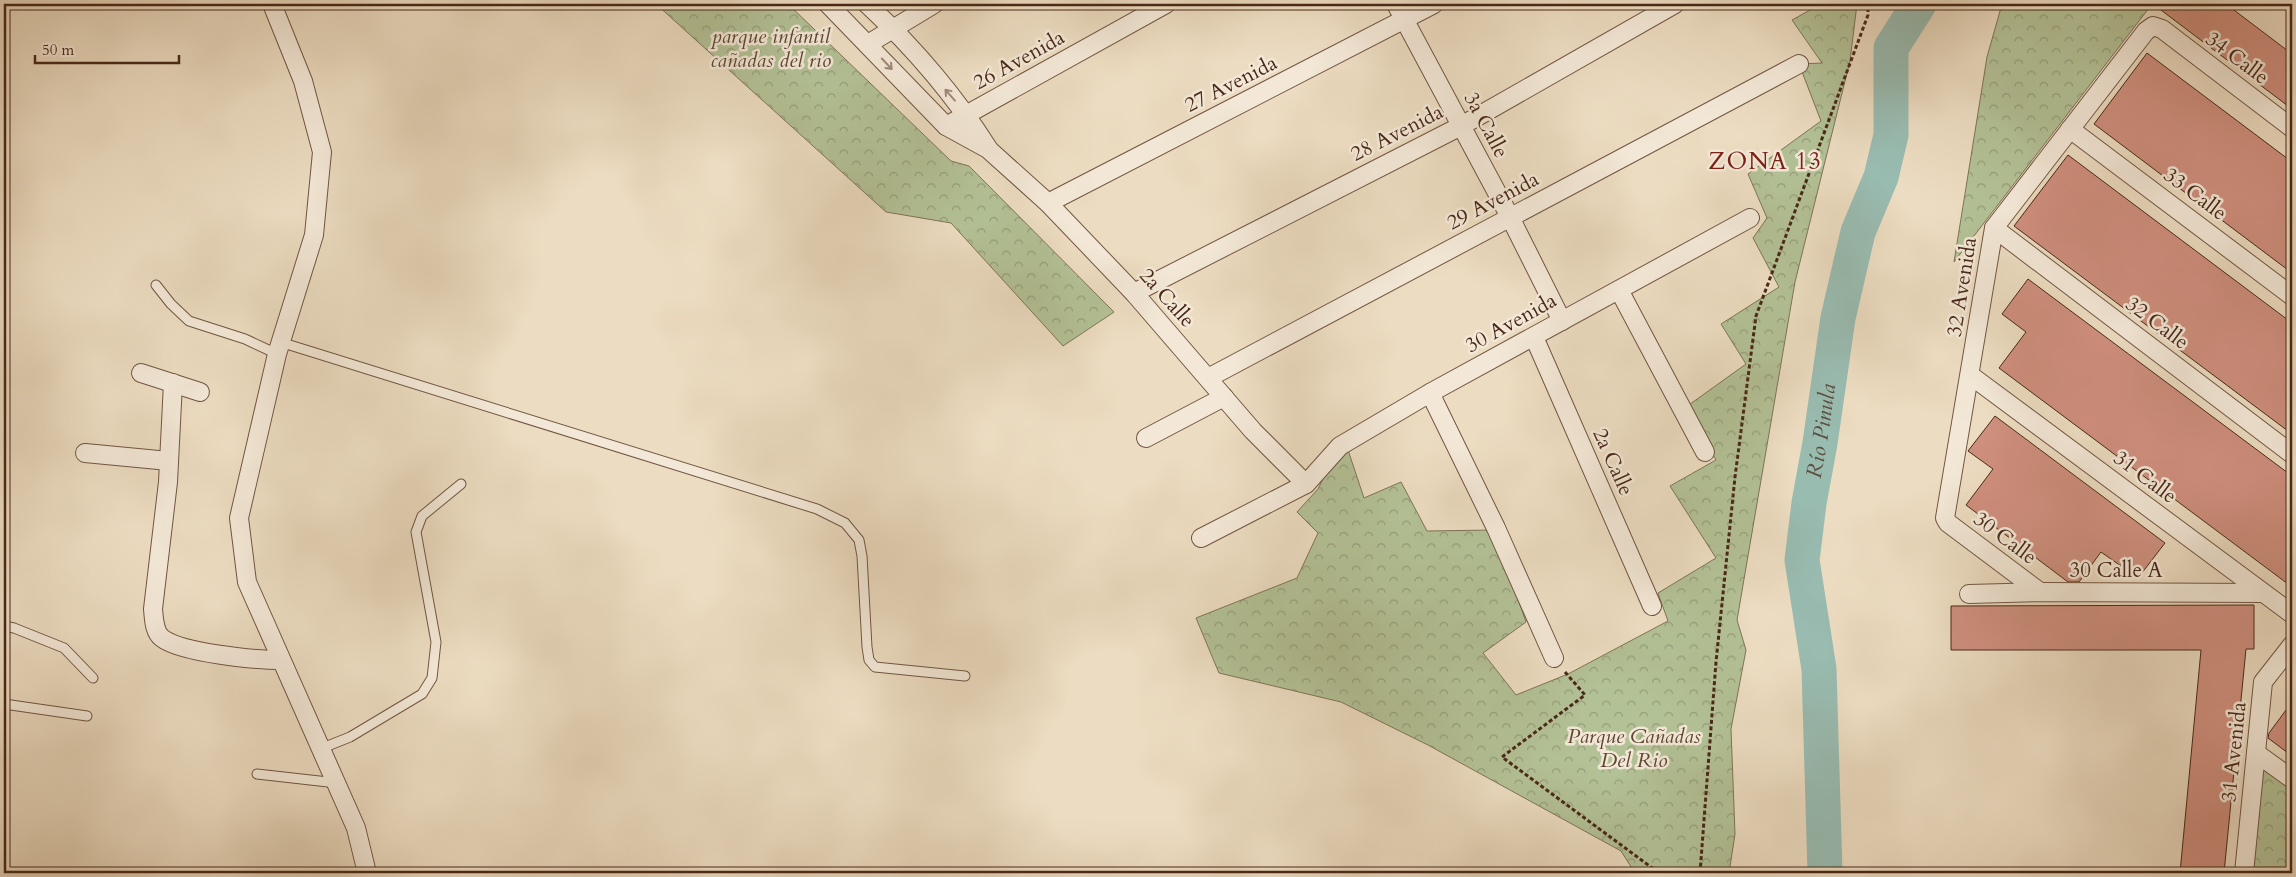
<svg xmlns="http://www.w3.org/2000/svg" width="2296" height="877" font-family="Cardo,serif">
<defs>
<pattern id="park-crowns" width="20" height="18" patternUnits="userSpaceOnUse" patternTransform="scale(1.25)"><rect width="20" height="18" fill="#b3c196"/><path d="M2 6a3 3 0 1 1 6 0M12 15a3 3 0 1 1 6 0" fill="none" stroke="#949d79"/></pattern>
</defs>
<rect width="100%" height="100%" fill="#ecdcc1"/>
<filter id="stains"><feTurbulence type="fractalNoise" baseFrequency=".004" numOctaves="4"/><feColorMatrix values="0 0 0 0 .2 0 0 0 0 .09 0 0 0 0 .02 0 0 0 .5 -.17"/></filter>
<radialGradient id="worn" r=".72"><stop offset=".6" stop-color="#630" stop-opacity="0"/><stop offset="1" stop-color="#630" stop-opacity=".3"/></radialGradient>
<g fill="url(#park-crowns)" stroke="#7e7457">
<path d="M656 4H788L951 161 969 166 1114 312 1063 346 951 223 886 212Z"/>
<path d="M1821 4H1857L1850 61 1795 282 1737 620 1746 650 1731 729 1735 834 1729 873H1635L1621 851 1428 745 1341 702 1219 673 1196 618 1297 578 1318 533 1297 512 1318 489 1331 462 1348 450 1364 498 1401 482 1427 531 1494 530 1526 622 1483 653 1516 695 1568 674 1668 621 1658 593 1716 558 1670 486 1716 460 1686 407 1746 364 1721 324 1779 287 1753 238 1767 218 1748 174 1821 121 1799 64 1822 63 1792 20Z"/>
<path d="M2002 4H2152L1954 262 1987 57Z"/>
<path d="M2256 753 2292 779V873H2244Z"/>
</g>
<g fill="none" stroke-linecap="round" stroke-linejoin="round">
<path stroke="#99bcb1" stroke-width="35" id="s1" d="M1825 873 1819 669 1802 560 1809 503 1820 443 1838 318 1858 232 1881 177 1891 135V48L1919 4"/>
</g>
<g fill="#cf8f7e" stroke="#492818">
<path d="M2153 4H2226L2292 54V109Z"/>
<path d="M2147 53 2292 162V273L2094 124Z"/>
<path d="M2068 155 2292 323V434L2014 226Z"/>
<path d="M2028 279 2292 476V587L1999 368 2026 332 2002 314Z"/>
<path d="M1995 416 2165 543 2138 578 2101 552 2079 582H2068L1966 505 1993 469 1968 451Z"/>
<path d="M2254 605V649H2246L2224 873H2180L2201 650H1951V606Z"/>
<path d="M2292 702V756L2268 738 2269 733Z"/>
</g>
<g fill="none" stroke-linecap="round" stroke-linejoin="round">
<g stroke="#725542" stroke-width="11">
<g id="lane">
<path d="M156 285 171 304 189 321 245 339 277 354"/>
<path d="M280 342 817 509 845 523 859 540 862 556 867 647 869 660 875 667 965 676"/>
<path d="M4 626 14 628 64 648 93 678"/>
<path d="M4 704 87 716"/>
<path d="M320 749 350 737 422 694 432 678 436 642 416 532 422 516 461 484"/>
<path d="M257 774 337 783"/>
</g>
</g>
<g stroke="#725542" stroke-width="20">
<g id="street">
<path d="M272 4 303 81 322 152 314 235 277 354 239 518 247 582 356 828 367 873"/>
<path d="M828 4 946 126 988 149 1048 203 1134 293 1253 431 1306 484"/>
<path d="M867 4C912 46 955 96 988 148"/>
<path d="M1396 4 1510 217 1562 321"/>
<path d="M868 44 934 4"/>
<path d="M946 126 1166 4"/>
<path d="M2070 129 2292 296"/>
<path d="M1048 203 1434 4"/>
<path d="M1994 228 2292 454"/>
<path d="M1619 290 1705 452"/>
<path d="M1134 293 1461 126 1675 4"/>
<path d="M1534 337 1652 606"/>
<path d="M141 373 200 392"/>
<path d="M1970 375 2292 614"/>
<path d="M1208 378 1799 64"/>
<path d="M173 383 168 482 153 609C154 619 154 632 162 638 181 653 256 660 281 660"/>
<path d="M1430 393 1496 528 1554 658"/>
<path d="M1146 438 1224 397"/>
<path d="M85 453 169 461"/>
<path d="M1201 538 1306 484 1340 446 1430 393 1750 218"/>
<path d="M2040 592 1948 523 1945 518 1994 228 2146 31 2153 26 2162 29 2292 128"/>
<path d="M1969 594 2040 592 2263 593"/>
<path d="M2256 753 2292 779"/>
<path d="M2244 873 2263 682 2292 645"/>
</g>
</g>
<g stroke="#492818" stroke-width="3" stroke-dasharray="4 2.5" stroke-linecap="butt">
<path d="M1565 672 1585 695 1502 757 1659 873"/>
<path d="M1700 873 1716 662 1735 477 1756 316 1868 15V4"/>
</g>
<use href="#lane" stroke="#f3e8d7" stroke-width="9"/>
<use href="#street" stroke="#f3e8d7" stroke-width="18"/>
</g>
<defs><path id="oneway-shaft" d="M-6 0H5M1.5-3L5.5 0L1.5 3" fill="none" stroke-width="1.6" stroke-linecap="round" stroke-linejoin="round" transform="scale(1.25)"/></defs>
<g stroke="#9e8878">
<use href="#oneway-shaft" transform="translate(887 64) rotate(47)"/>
<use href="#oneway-shaft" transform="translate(950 95) rotate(-131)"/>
</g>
<g text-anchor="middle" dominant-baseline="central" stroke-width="5" stroke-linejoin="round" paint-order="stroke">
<g font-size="21" font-style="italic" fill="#5e4731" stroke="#f3e8d7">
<text x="771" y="36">parque infantil<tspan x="771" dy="24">cañadas del rio</tspan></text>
<text x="1634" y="736">Parque Cañadas<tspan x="1634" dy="24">Del Rio</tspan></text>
</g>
<g font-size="21" fill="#492818" stroke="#f3e8d7">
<text transform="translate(2237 58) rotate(37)">34 Calle</text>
<text transform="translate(1019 60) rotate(-29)">26 Avenida</text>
<text transform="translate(1231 84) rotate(-27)">27 Avenida</text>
<text transform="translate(1486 125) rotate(62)">3a Calle</text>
<text transform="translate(1397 133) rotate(-27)">28 Avenida</text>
<text transform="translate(2195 194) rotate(37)">33 Calle</text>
<text transform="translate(1493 201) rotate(-28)">29 Avenida</text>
<text transform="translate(1962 287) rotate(-81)">32 Avenida</text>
<text transform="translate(1167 298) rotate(48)">2a Calle</text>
<text transform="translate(1511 323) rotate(-29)">30 Avenida</text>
<text transform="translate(2157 323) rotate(37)">32 Calle</text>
<text transform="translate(1613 462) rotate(66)">2a Calle</text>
<text transform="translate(2145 477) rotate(37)">31 Calle</text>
<text transform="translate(2005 538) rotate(37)">30 Calle</text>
<text x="2116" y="570">30 Calle A</text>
<text transform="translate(2234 752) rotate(-84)">31 Avenida</text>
</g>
<g font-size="22" font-style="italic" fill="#5d4d3e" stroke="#f3e8d7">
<text stroke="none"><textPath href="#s1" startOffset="445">Río Pinula</textPath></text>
</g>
<g font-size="24" letter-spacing="1" fill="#7a1f14" stroke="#f3e8d7">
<text x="1765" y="161">ZONA 13</text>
</g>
</g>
<rect width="2296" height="877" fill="none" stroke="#ecdcc1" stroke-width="20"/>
<rect x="5" y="5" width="2286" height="867" fill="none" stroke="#492818" stroke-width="2.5"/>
<rect x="10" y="10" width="2276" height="857" fill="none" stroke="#492818"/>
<path d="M35 55v8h144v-8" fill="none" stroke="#492818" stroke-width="2.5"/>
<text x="42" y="55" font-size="15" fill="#492818" stroke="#f3e8d7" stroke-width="4" paint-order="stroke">50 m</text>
<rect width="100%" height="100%" filter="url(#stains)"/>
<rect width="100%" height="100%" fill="url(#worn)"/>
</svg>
